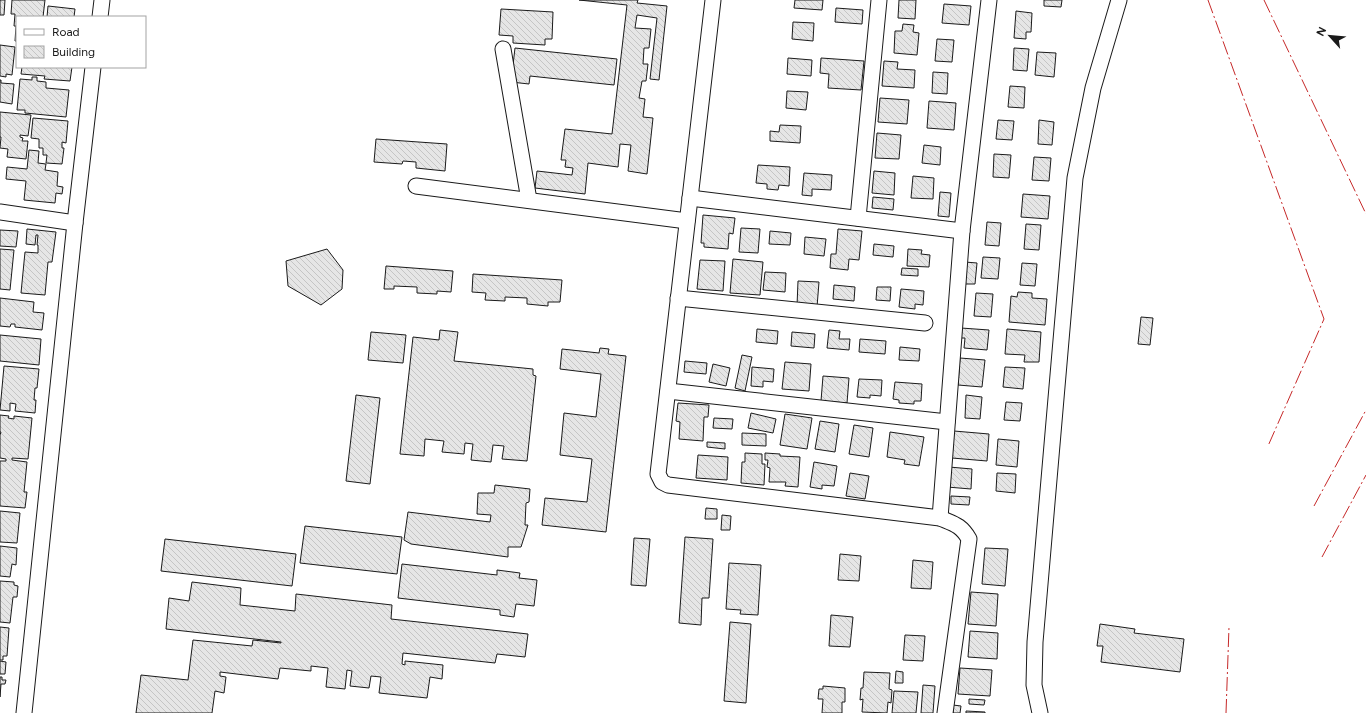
<svg xmlns="http://www.w3.org/2000/svg" width="1366" height="713" font-family="Figtree,sans-serif">
<defs>
<pattern id="building-back-hatch" width="6" height="6" patternUnits="userSpaceOnUse"><rect width="6" height="6" fill="#e6e6e6"/><path d="M-1 5l2 2M0 0l6 6M5-1l2 2" fill="none" stroke="#c5c5c5"/></pattern>
</defs>
<rect width="100%" height="100%" fill="#fff"/>
<g fill="url(#building-back-hatch)" stroke="#1a1a1a">
<path d="M0 0H5L4 15H0Z"/>
<path d="M12 0H45L43 17H17V41H15L16 26H14L15 14H11Z"/>
<path d="M579 0H638L637 3 667 6 659 80 650 79 657 18 637 15 635 28 651 29 649 48H644L643 64H648L646 81H642L639 98 645 99 643 117 653 118 647 174 628 171 631 145 620 144 618 167 588 163 585 194 535 188 537 171 572 175 573 168 565 167 566 160H561L565 129 612 134 627 5Z"/>
<path d="M795 0H823L822 10 794 8Z"/>
<path d="M899 0H916L915 19 898 18Z"/>
<path d="M1044 0H1062L1061 7 1044 6Z"/>
<path d="M944 4 971 6 969 25 942 23Z"/>
<path d="M48 6 75 9 74 17H47Z"/>
<path d="M836 8 863 10 862 24 835 22Z"/>
<path d="M501 9 553 12 552 39H545V45L513 43V36L499 35Z"/>
<path d="M1016 11 1032 13 1031 32H1026V39L1014 38Z"/>
<path d="M793 22 814 23 813 41 792 39Z"/>
<path d="M903 24 914 25 913 32 919 33 917 55 894 53 895 31H902Z"/>
<path d="M937 39 954 40 952 62 935 61Z"/>
<path d="M0 45 15 47 12 75 6 74V77L0 76Z"/>
<path d="M515 48 617 59 614 85 530 76 529 84 511 82Z"/>
<path d="M1014 48 1029 49 1027 71 1013 70Z"/>
<path d="M1037 52 1056 53 1054 77 1035 75Z"/>
<path d="M788 58 812 60 811 76 787 74Z"/>
<path d="M821 58 864 61 861 90 828 88 829 74 820 73Z"/>
<path d="M884 61 898 62 897 69 915 70 914 88 882 86Z"/>
<path d="M22 67H72L70 81 44 79 45 76 21 74Z"/>
<path d="M933 72 948 73 947 94 932 93Z"/>
<path d="M32 77H37V81L46 82V88L69 90 66 117 25 113V110H17L20 79 32 80Z"/>
<path d="M0 80H1V83L14 84 12 104 0 102Z"/>
<path d="M1010 86 1025 87 1024 108 1008 107Z"/>
<path d="M787 91 808 92 806 110 786 108Z"/>
<path d="M880 98 909 100 907 124 878 122Z"/>
<path d="M929 101 956 103 954 130 927 128Z"/>
<path d="M0 112 31 115 28 136 20 135V137L23 138 22 141H28L26 159 7 157 8 149 0 148 1 137H0Z"/>
<path d="M33 118 68 121 66 143 62 142V148H64L62 164 46 163 47 155H43V148H39V139L31 138Z"/>
<path d="M998 120 1014 121 1012 140 996 139Z"/>
<path d="M1039 120 1054 122 1052 145 1038 144Z"/>
<path d="M780 125 801 126 800 143 770 141V131L779 132Z"/>
<path d="M877 133 901 135 899 159 875 158Z"/>
<path d="M376 139 447 144 445 171 416 168V162L403 161 402 164 374 162Z"/>
<path d="M924 145 941 147 940 165 922 163Z"/>
<path d="M29 150 39 151 38 163 46 164 45 170 58 172 57 186 63 187 62 194 56 193 55 203 24 200 26 181 6 179 7 167 27 169Z"/>
<path d="M994 154 1011 155 1009 178 993 177Z"/>
<path d="M1034 157 1051 158 1049 181 1032 180Z"/>
<path d="M758 165 790 167 789 186 779 185 778 190 767 189V184L756 183Z"/>
<path d="M874 171 895 173 894 195 872 193Z"/>
<path d="M804 173 832 175 831 190 812 189V196L802 195Z"/>
<path d="M913 176 934 178 933 199 911 198Z"/>
<path d="M940 192 951 193 949 217 938 216Z"/>
<path d="M1023 194 1050 196 1048 219 1021 217Z"/>
<path d="M873 197 894 199 893 210 872 208Z"/>
<path d="M703 215 735 218 733 234 729 233 728 249 704 247V243H701Z"/>
<path d="M987 222 1001 223 999 246 985 245Z"/>
<path d="M1026 224 1041 225 1039 250 1024 249Z"/>
<path d="M741 228 760 229 758 253 739 252Z"/>
<path d="M27 229 56 232 52 262H48L45 295 21 293 25 252 38 253V245H37L38 235H36L35 245 26 244Z"/>
<path d="M838 229 862 231 859 260 849 259 848 270 830 268 831 254H836Z"/>
<path d="M0 230 18 231 16 247 0 246Z"/>
<path d="M770 231 791 233 790 245 769 244Z"/>
<path d="M805 237 826 239 824 256 804 254Z"/>
<path d="M874 244 894 246 893 257 873 255Z"/>
<path d="M0 249 14 250 10 290 0 289Z"/>
<path d="M327 249 343 270 342 289 321 305 288 286 286 261Z"/>
<path d="M908 249 922 250 921 254 930 255 929 267 907 266Z"/>
<path d="M983 257 1000 258 998 279 981 278Z"/>
<path d="M733 259 763 262 760 295 730 293Z"/>
<path d="M700 260 725 261 723 291 697 289Z"/>
<path d="M965 262 977 263 975 284H963Z"/>
<path d="M1022 263 1037 264 1035 286 1020 285Z"/>
<path d="M386 266 453 271 451 292 437 291V294L417 293V287L394 286V289H384Z"/>
<path d="M902 268 918 269V276L901 275Z"/>
<path d="M765 272 786 273 785 292 763 290Z"/>
<path d="M473 274 562 280 560 302H548V306L527 304V298L505 297V301L485 300 486 293 472 292Z"/>
<path d="M798 281 819 282 817 307 797 306Z"/>
<path d="M834 285 855 287 854 301 833 299Z"/>
<path d="M877 287H891L890 301 876 300Z"/>
<path d="M901 289 924 291 923 305 915 304V309L899 307Z"/>
<path d="M1018 292 1032 293V298L1047 299 1045 325 1009 322 1011 296 1017 297Z"/>
<path d="M976 293 993 294 991 317 974 316Z"/>
<path d="M0 298 34 302 33 312 44 313 42 330 15 327V324H11L10 327 0 326Z"/>
<path d="M1141 317 1153 318 1150 345 1138 344Z"/>
<path d="M961 328 989 330 987 350 964 348 965 338H960Z"/>
<path d="M757 329 778 331 777 344 756 342Z"/>
<path d="M1007 329 1041 332 1039 362H1024L1025 355 1005 354Z"/>
<path d="M440 330 458 332 454 361 533 369V375L536 376 527 461 502 459 504 446 493 445 491 462 471 460 473 444 465 443 464 454 442 452 444 441 425 439 424 456 400 454 413 337 439 340Z"/>
<path d="M829 330 840 331 839 339H850L849 350 827 348Z"/>
<path d="M371 332 406 335 403 363 368 360Z"/>
<path d="M792 332 815 334 814 348 791 346Z"/>
<path d="M0 335 41 339 39 365 0 361Z"/>
<path d="M860 339 886 341 885 354 859 352Z"/>
<path d="M900 347 920 349 919 361 899 360Z"/>
<path d="M600 348 609 349 608 354 626 356 606 532 542 525 545 498 587 502 592 459 560 455 564 413 596 417 601 374 560 369 562 349 599 353Z"/>
<path d="M742 355 752 357 745 391 735 388Z"/>
<path d="M960 358 985 360 982 387 958 385Z"/>
<path d="M685 361 707 363 706 374 684 372Z"/>
<path d="M785 362 811 364 809 391 782 389Z"/>
<path d="M713 364 730 368 726 386 709 382Z"/>
<path d="M4 366 39 369 37 388H35L34 400H36L35 413 15 411 16 404 10 403V411L0 410Z"/>
<path d="M752 367 774 369 773 382 763 381V387L751 386Z"/>
<path d="M1005 367 1025 368 1023 389 1003 387Z"/>
<path d="M823 376 849 378 847 403 821 401Z"/>
<path d="M859 379 882 380 881 396 870 395V398L857 397Z"/>
<path d="M895 382 922 384 921 401H914V404L899 403V400L893 399Z"/>
<path d="M356 395 380 398 370 484 346 481Z"/>
<path d="M966 395 982 397 980 419 965 418Z"/>
<path d="M1006 402 1022 403 1020 421 1004 420Z"/>
<path d="M678 403 709 405 708 417H704L703 441 679 439 680 422 676 421Z"/>
<path d="M751 413 776 419 773 433 748 428Z"/>
<path d="M785 414 812 418 807 449 780 445Z"/>
<path d="M0 415 9 416 8 418 14 419V416L32 418 28 459 12 458V460L27 462 24 492H27L25 508 0 506V461H6V459L0 458V435L1 432H0Z"/>
<path d="M714 418 733 419 732 429 713 428Z"/>
<path d="M820 421 839 424 835 452 815 449Z"/>
<path d="M854 425 873 428 869 457 849 454Z"/>
<path d="M954 431 989 434 987 461 952 458Z"/>
<path d="M890 432 924 437 919 466 904 464 905 460 887 457Z"/>
<path d="M742 433 766 434V446L742 445Z"/>
<path d="M998 439 1019 441 1017 467 996 465Z"/>
<path d="M707 442 725 443V449L707 447Z"/>
<path d="M745 453 762 454V464H765L764 485 741 483 742 462H745Z"/>
<path d="M765 453 780 454V456L800 457 798 487 785 486 786 482H769L770 468 767 467 768 460H765Z"/>
<path d="M698 455 728 457 727 480 696 478Z"/>
<path d="M814 462 837 466 834 486 822 485V489L810 487Z"/>
<path d="M949 467 972 469 971 489 947 487Z"/>
<path d="M850 473 869 476 865 499 846 496Z"/>
<path d="M997 473 1016 474 1015 493 996 491Z"/>
<path d="M495 485 530 489 529 502 526 503 525 525H528L521 547H508V557L411 544 404 540 408 512 490 522 491 515 477 514 478 493H494Z"/>
<path d="M951 496 970 497 969 505 951 504Z"/>
<path d="M706 508 717 509V519H705Z"/>
<path d="M0 511 20 513 17 543 0 542Z"/>
<path d="M722 515 731 516 730 530H721Z"/>
<path d="M305 526 402 537 397 574 300 563Z"/>
<path d="M685 537 713 539 709 598H702L701 625 679 623Z"/>
<path d="M634 538 650 539 646 586 631 585Z"/>
<path d="M165 539 296 554 292 586 161 571Z"/>
<path d="M0 546 17 548 16 565 12 564 10 577 0 576Z"/>
<path d="M985 548 1008 549 1005 586 982 584Z"/>
<path d="M840 554 861 556 859 581 838 580Z"/>
<path d="M913 560 933 562 931 589 911 588Z"/>
<path d="M729 563 761 565 758 615 740 614 741 610 726 609Z"/>
<path d="M402 564 497 575V570L520 573 519 578 537 580 534 606 516 604 514 617 500 615V610L398 598Z"/>
<path d="M0 581 14 582V585L18 586 17 597H13L10 623 0 622Z"/>
<path d="M192 582 241 588 240 605 295 611 296 594 392 605 391 619 528 634 525 657 497 654 495 663 403 653 402 664 405 665V661L443 665 442 679 430 677 427 698 379 693 381 677 371 676 369 688 350 686 352 671 347 670 345 689 326 687 328 668 311 666V671L280 668 278 679 220 672V676L226 677 224 693 215 691 212 713H136L141 675 188 680 193 640 252 646 253 640 281 643V642L166 629 169 598 189 601Z"/>
<path d="M971 592 998 594 996 626 968 624Z"/>
<path d="M831 615 853 617 850 647 829 646Z"/>
<path d="M730 622 751 624 746 703 724 701Z"/>
<path d="M1100 624 1135 629 1134 633 1184 639 1180 672 1101 662 1103 646H1097Z"/>
<path d="M0 627 9 628 7 656H3V660H0Z"/>
<path d="M970 631 998 633 997 659 968 657Z"/>
<path d="M905 635 925 636 923 661 903 660Z"/>
<path d="M0 661 6 662 5 674H0Z"/>
<path d="M960 668 992 670 990 696 958 694Z"/>
<path d="M896 671 903 672V683H895Z"/>
<path d="M864 672 890 673 889 689 892 690 891 703 888 702 887 713 862 712 863 699 860 700 861 688H863Z"/>
<path d="M0 677H2V680H6L5 684H1L0 697Z"/>
<path d="M923 685 935 686 933 713H921Z"/>
<path d="M823 686 845 688V702H842V713H822L823 699H818L819 689H823Z"/>
<path d="M894 691 918 692 916 713H892Z"/>
<path d="M969 699 985 700 984 705 969 704Z"/>
<path d="M953 705 961 706 960 713H953Z"/>
<path d="M966 711 985 712V713H966Z"/>
</g>
<g fill="none" stroke-linecap="round" stroke-linejoin="round">
<g stroke="#1a1a1a" stroke-width="17">
<g id="street">
<path d="M713 0 658 474 662 482 668 485 940 518C954 524 961 525 969 539L945 713"/>
<path d="M100 17 102 0"/>
<path d="M503 49 529 200"/>
<path d="M416 186 687 221"/>
<path d="M690 198 962 231"/>
<path d="M0 212 75 223"/>
<path d="M858 218 879 0"/>
<path d="M678 298 925 323"/>
<path d="M668 391 947 422"/>
<path d="M940 518 962 231 989 0"/>
<path d="M24 713 75 223 93 67"/>
<path d="M1040 713 1034 685 1035 642 1075 178 1093 88 1119 0"/>
</g>
</g>
<use href="#street" stroke="#fff" stroke-width="15"/>
<g stroke="#c62828" stroke-width="1" stroke-dasharray="14 3 2 3" stroke-linecap="butt">
<path d="M1208 0 1324 319 1268 446"/>
<path d="M1264 0 1366 214"/>
<path d="M1314 506 1366 410"/>
<path d="M1322 557 1366 475"/>
<path d="M1226 713 1229 627"/>
</g>
</g>
<rect x="16" y="16" width="130" height="52" fill="#ffffff" stroke="#a3a3a3"/>
<rect x="24" y="29" width="20" height="6" fill="#ffffff" stroke="#a3a3a3"/>
<text x="52" y="36" font-size="12" fill="#1a1a1a">Road</text>
<rect x="24" y="46" width="20" height="12" fill="url(#building-back-hatch)" stroke="#a3a3a3"/>
<text x="52" y="56" font-size="12" fill="#1a1a1a">Building</text>
<g transform="translate(1330 36) rotate(297)" stroke="#ffffff" stroke-width="3" paint-order="stroke">
<path d="M0-3L7 15L0 10L-7 15Z" fill="#1a1a1a"/>
<text y="-6" font-size="11" font-weight="bold" text-anchor="middle" fill="#1a1a1a">N</text>
</g>
</svg>
